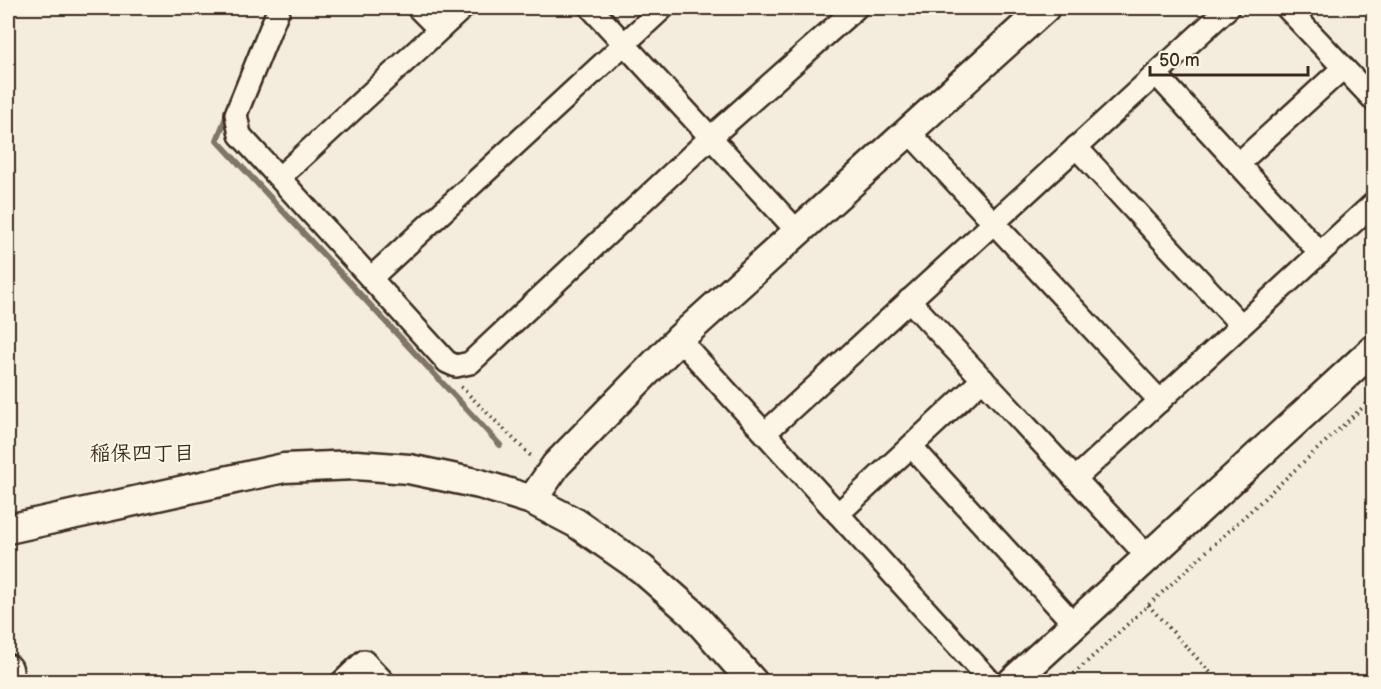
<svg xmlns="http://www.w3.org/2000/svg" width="1381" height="689" font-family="'Balsamiq Sans','Klee One',sans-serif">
<rect width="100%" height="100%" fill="#f4eddd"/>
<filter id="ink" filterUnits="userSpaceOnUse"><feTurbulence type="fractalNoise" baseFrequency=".0167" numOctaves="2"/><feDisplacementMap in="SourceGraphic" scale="12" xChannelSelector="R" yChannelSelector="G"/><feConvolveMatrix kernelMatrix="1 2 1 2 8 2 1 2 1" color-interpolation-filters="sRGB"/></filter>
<g filter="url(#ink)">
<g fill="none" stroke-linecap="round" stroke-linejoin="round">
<path stroke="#817466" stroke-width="6" d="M228 112 217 140 500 445"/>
<g stroke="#3b2a1e" stroke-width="26">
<g id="street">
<path d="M279 8 236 114 240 135 447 362 456 366 470 363 711 137 856 8"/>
<path d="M418 8 439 29"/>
<path d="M591 8 797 231"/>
<path d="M1287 8 1374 100"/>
<path d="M1156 74 1320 253"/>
<path d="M908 131 1160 401"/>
<path d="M1076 147 1241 325"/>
<path d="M1238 164 1343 68"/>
<path d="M280 177 463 8"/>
<path d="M371 278 663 8"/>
<path d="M909 300 1147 556"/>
<path d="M679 339 991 682"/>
<path d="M765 433 1228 8"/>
<path d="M911 446 1074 624"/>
<path d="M1075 479 1374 203"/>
<path d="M838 514 983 379"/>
<path d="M342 682 364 661 384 682"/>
</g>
</g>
<g stroke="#3b2a1e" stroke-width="33">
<g id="secondary">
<path d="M532 500 556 465 679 339 1045 8"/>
<path d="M8 529 284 468 356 465 409 469 480 484 532 500 576 523 642 569 692 613 753 682"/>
<path d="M8 669 10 682"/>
<path d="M1012 682 1374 349"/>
</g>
</g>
<g stroke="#3b2a1e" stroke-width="4" stroke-dasharray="1.5 4.5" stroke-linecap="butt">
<path d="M461 387 532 457"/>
<path d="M1148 605 1219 682"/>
<path d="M1065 682 1374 397"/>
</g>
<use href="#street" stroke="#fcf5e5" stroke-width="21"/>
<use href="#secondary" stroke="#fcf5e5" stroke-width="28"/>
</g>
</g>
<g text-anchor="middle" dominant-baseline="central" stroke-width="4.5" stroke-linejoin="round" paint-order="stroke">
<g font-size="21" font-weight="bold" fill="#3b2a1e" stroke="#fcf5e5">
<text x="142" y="453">稲保四丁目</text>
</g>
</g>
<rect width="1381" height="689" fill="none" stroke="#fcf5e5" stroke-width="30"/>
<rect x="15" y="15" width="1351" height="659" fill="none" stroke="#3b2a1e" stroke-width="2" filter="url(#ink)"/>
<path d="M1150 66v9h158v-9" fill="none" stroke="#3b2a1e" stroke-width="3"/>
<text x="1159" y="66" font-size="18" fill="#3b2a1e" stroke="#fcf5e5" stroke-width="4.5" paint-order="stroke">50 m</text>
</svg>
